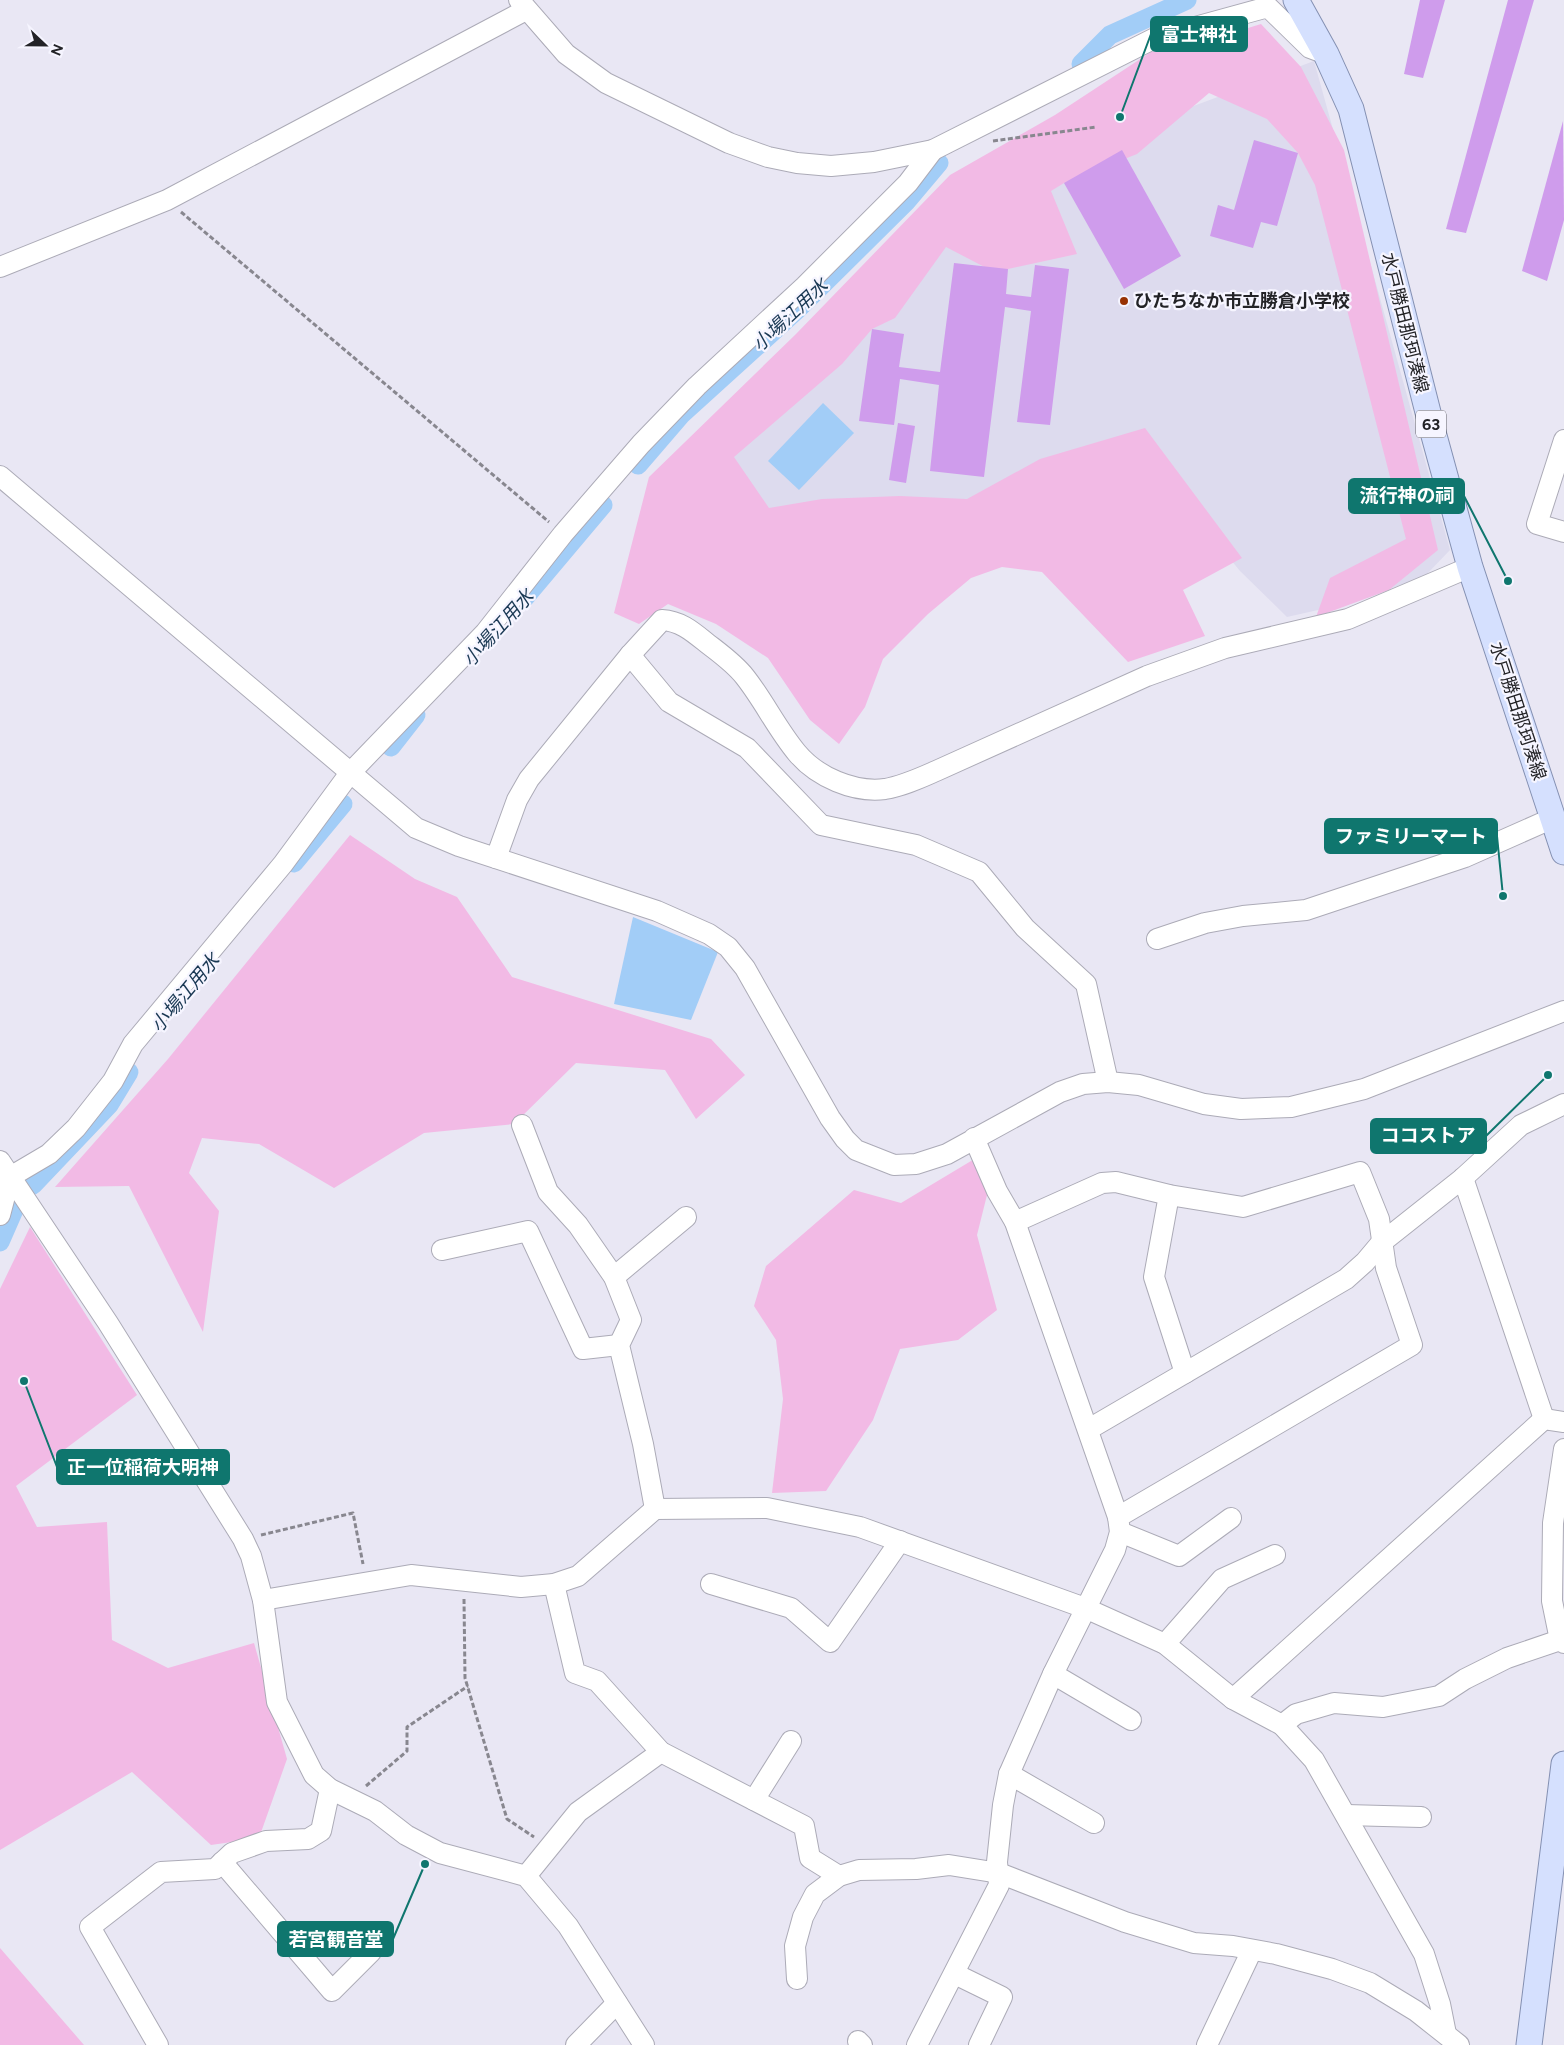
<svg xmlns="http://www.w3.org/2000/svg" width="1564" height="2045" font-family="Figtree,'Noto Sans JP',sans-serif">
<rect width="100%" height="100%" fill="#e9e7f4"/>
<path fill="#dddbee" d="M1314 61 1450 550 1426 575 1358 601 1287 617 1240 571 1138 447 978 513 775 530 706 434 1030 167Z"/>
<g fill="#f2bae5">
<path d="M1261 24 1301 67 1344 150 1438 550 1389 590 1316 617 1330 578 1406 539 1315 185 1298 153 1267 119 1209 93 1137 154 1064 183 1051 191 1077 254 1008 269 998 274 946 247 895 318 872 329 842 364 734 457 769 508 822 499 900 496 967 499 1040 459 1145 428 1242 558 1183 590 1205 636 1128 662 1042 572 1002 567 971 578 928 614 883 659 865 707 839 744 810 720 768 658 716 624 668 604 639 624 614 613 649 477 796 334 950 175 1055 115 1151 52 1193 45Z"/>
<path d="M350 835 415 879 457 897 512 977 711 1039 745 1075 696 1119 665 1070 576 1063 514 1124 424 1133 334 1188 259 1144 202 1138 189 1173 219 1211 203 1332 129 1186 55 1187 168 1059Z"/>
<path d="M976 1158 987 1195 977 1235 997 1310 958 1340 900 1349 873 1420 826 1491 772 1493 783 1399 776 1340 754 1306 766 1266 854 1190 901 1203Z"/>
<path d="M30 1227 137 1395 16 1486 37 1527 107 1522 112 1640 168 1668 254 1643 287 1759 259 1838 211 1845 132 1772 0 1850V1289Z"/>
<path d="M0 1948 84 2045H0Z"/>
</g>
<g fill="#a2cdf7">
<path d="M823 403 854 433 799 490 768 461Z"/>
<path d="M633 917 718 952 691 1020 614 1004Z"/>
</g>
<g fill="none" stroke-linecap="round" stroke-linejoin="round">
<g stroke="#a2cdf7" stroke-width="19">
<path d="M1081 64 1110 35 1187 0"/>
<path d="M638 465 681 415 798 309 907 201 939 163"/>
<path d="M523 600 603 505"/>
<path d="M391 747 416 715"/>
<path d="M294 863 343 804"/>
<path d="M33 1185 109 1105 129 1072"/>
<path d="M0 1242 14 1210"/>
</g>
</g>
<g fill="#cf9cec">
<path d="M1420 0H1445L1423 78 1404 74Z"/>
<path d="M1508 0H1534L1466 233 1446 229Z"/>
<path d="M1563 121 1564 220 1547 281 1522 271Z"/>
<path d="M1254 140 1298 153 1277 226 1261 222 1253 248 1210 236 1218 205 1234 210Z"/>
<path d="M1122 150 1181 256 1124 289 1064 183Z"/>
<path d="M954 263 1008 269 1006 294 1031 297 1035 265 1069 269 1050 425 1017 422 1031 311 1005 307 984 477 930 471 939 385 900 379 894 425 859 421 872 329 904 334 899 367 940 372Z"/>
<path d="M898 423 915 426 906 483 889 480Z"/>
</g>
<g fill="none" stroke-linecap="round" stroke-linejoin="round">
<g stroke="#acabb7" stroke-width="22">
<g id="minor">
<path d="M519 0 566 54 606 83 729 143 768 157 797 163 831 166 874 162 933 150 1155 38 1268 7 1310 48 1326 54"/>
<path d="M0 267 167 200 526 10"/>
<path d="M1564 440 1537 524 1564 532"/>
<path d="M0 476 416 828 459 846 657 911 709 934 728 947 745 968 830 1118 845 1139 856 1150 894 1165 916 1164 947 1154 1060 1092 1083 1084 1108 1082 1139 1085 1204 1104 1241 1109 1291 1107 1364 1089 1564 1011"/>
<path d="M630 655 669 702 747 748 821 825 916 845 979 872 1025 928 1086 984 1108 1082"/>
<path d="M496 858 517 800 529 779 630 655 662 620C681 621 693 632 708 644 721 654 735 664 745 677 764 701 777 729 797 753 817 777 854 793 885 789 903 786 920 778 936 771L1147 676 1225 648 1348 619 1470 567"/>
<path d="M1157 939 1205 923 1243 916 1306 910 1465 857 1553 818"/>
<path d="M0 1161 108 1323 243 1539 251 1556 263 1600 277 1702 314 1775 330 1789 375 1811 406 1835 440 1853 526 1876 568 1926 644 2045"/>
<path d="M1463 1178 1544 1419"/>
<path d="M1169 1195 1154 1277 1185 1373"/>
<path d="M0 1215 10 1177 49 1154 76 1128 113 1081 133 1044 283 864 350 773 485 633 563 534 641 444 697 386 805 286 908 183 933 150"/>
<path d="M1015 1222 1102 1183 1116 1182 1169 1195 1243 1207 1360 1172 1379 1219 1386 1268 1412 1345 1118 1517"/>
<path d="M442 1250 528 1231 583 1349 619 1345"/>
<path d="M614 1277 686 1217"/>
<path d="M1089 1429 1346 1279 1365 1262 1381 1243 1463 1178 1521 1125 1564 1104"/>
<path d="M1564 1449 1553 1523 1552 1601 1560 1640 1564 1643"/>
<path d="M655 1509 767 1508 860 1527 1085 1608 1165 1644 1233 1699 1282 1725 1314 1760 1424 1954 1440 2004 1446 2034"/>
<path d="M1120 1532 1179 1556 1231 1518"/>
<path d="M554 1584 575 1673 597 1681 661 1752 804 1826 810 1858 839 1876"/>
<path d="M711 1584 791 1608 830 1642 900 1541"/>
<path d="M263 1600 411 1575 521 1587 554 1584 578 1576 655 1509 643 1444 619 1345 631 1320 614 1277 578 1225 548 1192 522 1125"/>
<path d="M1165 1644 1222 1579 1275 1555"/>
<path d="M1053 1674 1131 1720"/>
<path d="M1233 1699 1544 1419 1564 1422"/>
<path d="M1282 1725 1296 1714 1334 1703 1383 1707 1439 1696 1465 1679 1507 1658 1560 1640"/>
<path d="M1009 1774 1094 1823"/>
<path d="M754 1800 791 1741"/>
<path d="M1346 1815 1421 1817"/>
<path d="M222 1862 332 1991 371 1952"/>
<path d="M526 1876 578 1812 661 1752"/>
<path d="M955 1974 1002 1997 979 2045"/>
<path d="M797 1979 795 1946 803 1917 815 1894 839 1876 859 1870 916 1869 949 1865 999 1873 1125 1922 1194 1943 1233 1946 1276 1954 1332 1969 1370 1983 1416 2011 1459 2045"/>
<path d="M858 2041 862 2045"/>
<path d="M158 2045 90 1927 161 1872 215 1869 232 1853 266 1841 308 1839 321 1831 330 1789"/>
<path d="M576 2045 617 2003"/>
<path d="M917 2045 999 1885 997 1862 1003 1805 1009 1774 1053 1674 1115 1550 1120 1532 1118 1517 1015 1222 997 1191 974 1138"/>
<path d="M1207 2045 1252 1950"/>
</g>
</g>
<g stroke="#8490b2" stroke-width="27">
<g id="major">
<path d="M1296 0 1326 54 1351 109 1433 432 1470 567 1564 852"/>
<path d="M1529 2045 1564 1764"/>
</g>
</g>
<g stroke="#88878f" stroke-width="3" stroke-dasharray="5 2.5" stroke-linecap="butt">
<path d="M993 141 1096 127"/>
<path d="M181 212 549 522"/>
<path d="M261 1535 353 1513 363 1564"/>
<path d="M464 1599 465 1678 507 1819 534 1837"/>
<path d="M366 1786 407 1751V1727L468 1686"/>
</g>
<use href="#minor" stroke="#fff" stroke-width="20"/>
<use href="#major" stroke="#d5e0fe" stroke-width="25"/>
</g>
<circle fill="#973103" stroke="#f6f5ff" stroke-width="2" cx="1124" cy="301" r="5"/>
<g text-anchor="middle" dominant-baseline="central" stroke-width="4.5" stroke-linejoin="round" paint-order="stroke">
<rect fill="#f6f5ff" stroke="#626268" stroke-width="1" x="1416" y="410.5" width="30" height="27" rx="4"/>
<g font-size="16" font-weight="bold" fill="#232327">
<text x="1431" y="424">63</text>
</g>
<g font-size="18" font-weight="bold" fill="#232327" stroke="#f6f5ff" text-anchor="start">
<text x="1134" y="301">ひたちなか市立勝倉小学校</text>
</g>
<g font-size="18" fill="#232327" stroke="#f6f5ff">
<text transform="translate(1405 323) rotate(76)">水戸勝田那珂湊線</text>
<text transform="translate(1518 711) rotate(72)">水戸勝田那珂湊線</text>
</g>
<g font-size="19" font-style="italic" fill="#193853" stroke="#f6f5ff">
<text transform="translate(790 315) rotate(-43)">小場江用水</text>
<text transform="translate(498 628) rotate(-48)">小場江用水</text>
<text transform="translate(185 993) rotate(-50)">小場江用水</text>
</g>
</g>
<path fill="none" stroke="#0f766e" stroke-width="2" d="M1120 117L1151 34M1508 581L1464 496M1503 896L1497 836M1548 1075L1486 1136M24 1381L57 1467M425 1864L393 1939"/>
<g fill="#0f766e" stroke="#f6f5ff" stroke-width="2">
<circle cx="1120" cy="117" r="5"/>
<circle cx="1508" cy="581" r="5"/>
<circle cx="1503" cy="896" r="5"/>
<circle cx="1548" cy="1075" r="5"/>
<circle cx="24" cy="1381" r="5"/>
<circle cx="425" cy="1864" r="5"/>
</g>
<g fill="#0f766e" stroke="#0f766e" stroke-width="2">
<rect x="1151" y="17" width="96" height="34" rx="5"/>
<rect x="1349" y="479" width="115" height="34" rx="5"/>
<rect x="1325" y="819" width="172" height="34" rx="5"/>
<rect x="1371" y="1119" width="115" height="34" rx="5"/>
<rect x="57" y="1450" width="172" height="34" rx="5"/>
<rect x="278" y="1922" width="115" height="34" rx="5"/>
</g>
<g font-size="19" text-anchor="middle" font-weight="bold" fill="#fff">
<text x="1199" y="41">富士神社</text>
<text x="1407" y="502">流行神の祠</text>
<text x="1411" y="843">ファミリーマート</text>
<text x="1428" y="1142">ココストア</text>
<text x="143" y="1474">正一位稲荷大明神</text>
<text x="336" y="1946">若宮観音堂</text>
</g>
<g transform="translate(45 45) rotate(112)" stroke="#f6f5ff" stroke-width="4" paint-order="stroke">
<path d="M0-4L9 19L0 12L-9 19Z" fill="#232327"/>
<text y="-8" font-size="14" font-weight="bold" text-anchor="middle" fill="#232327">N</text>
</g>
</svg>
